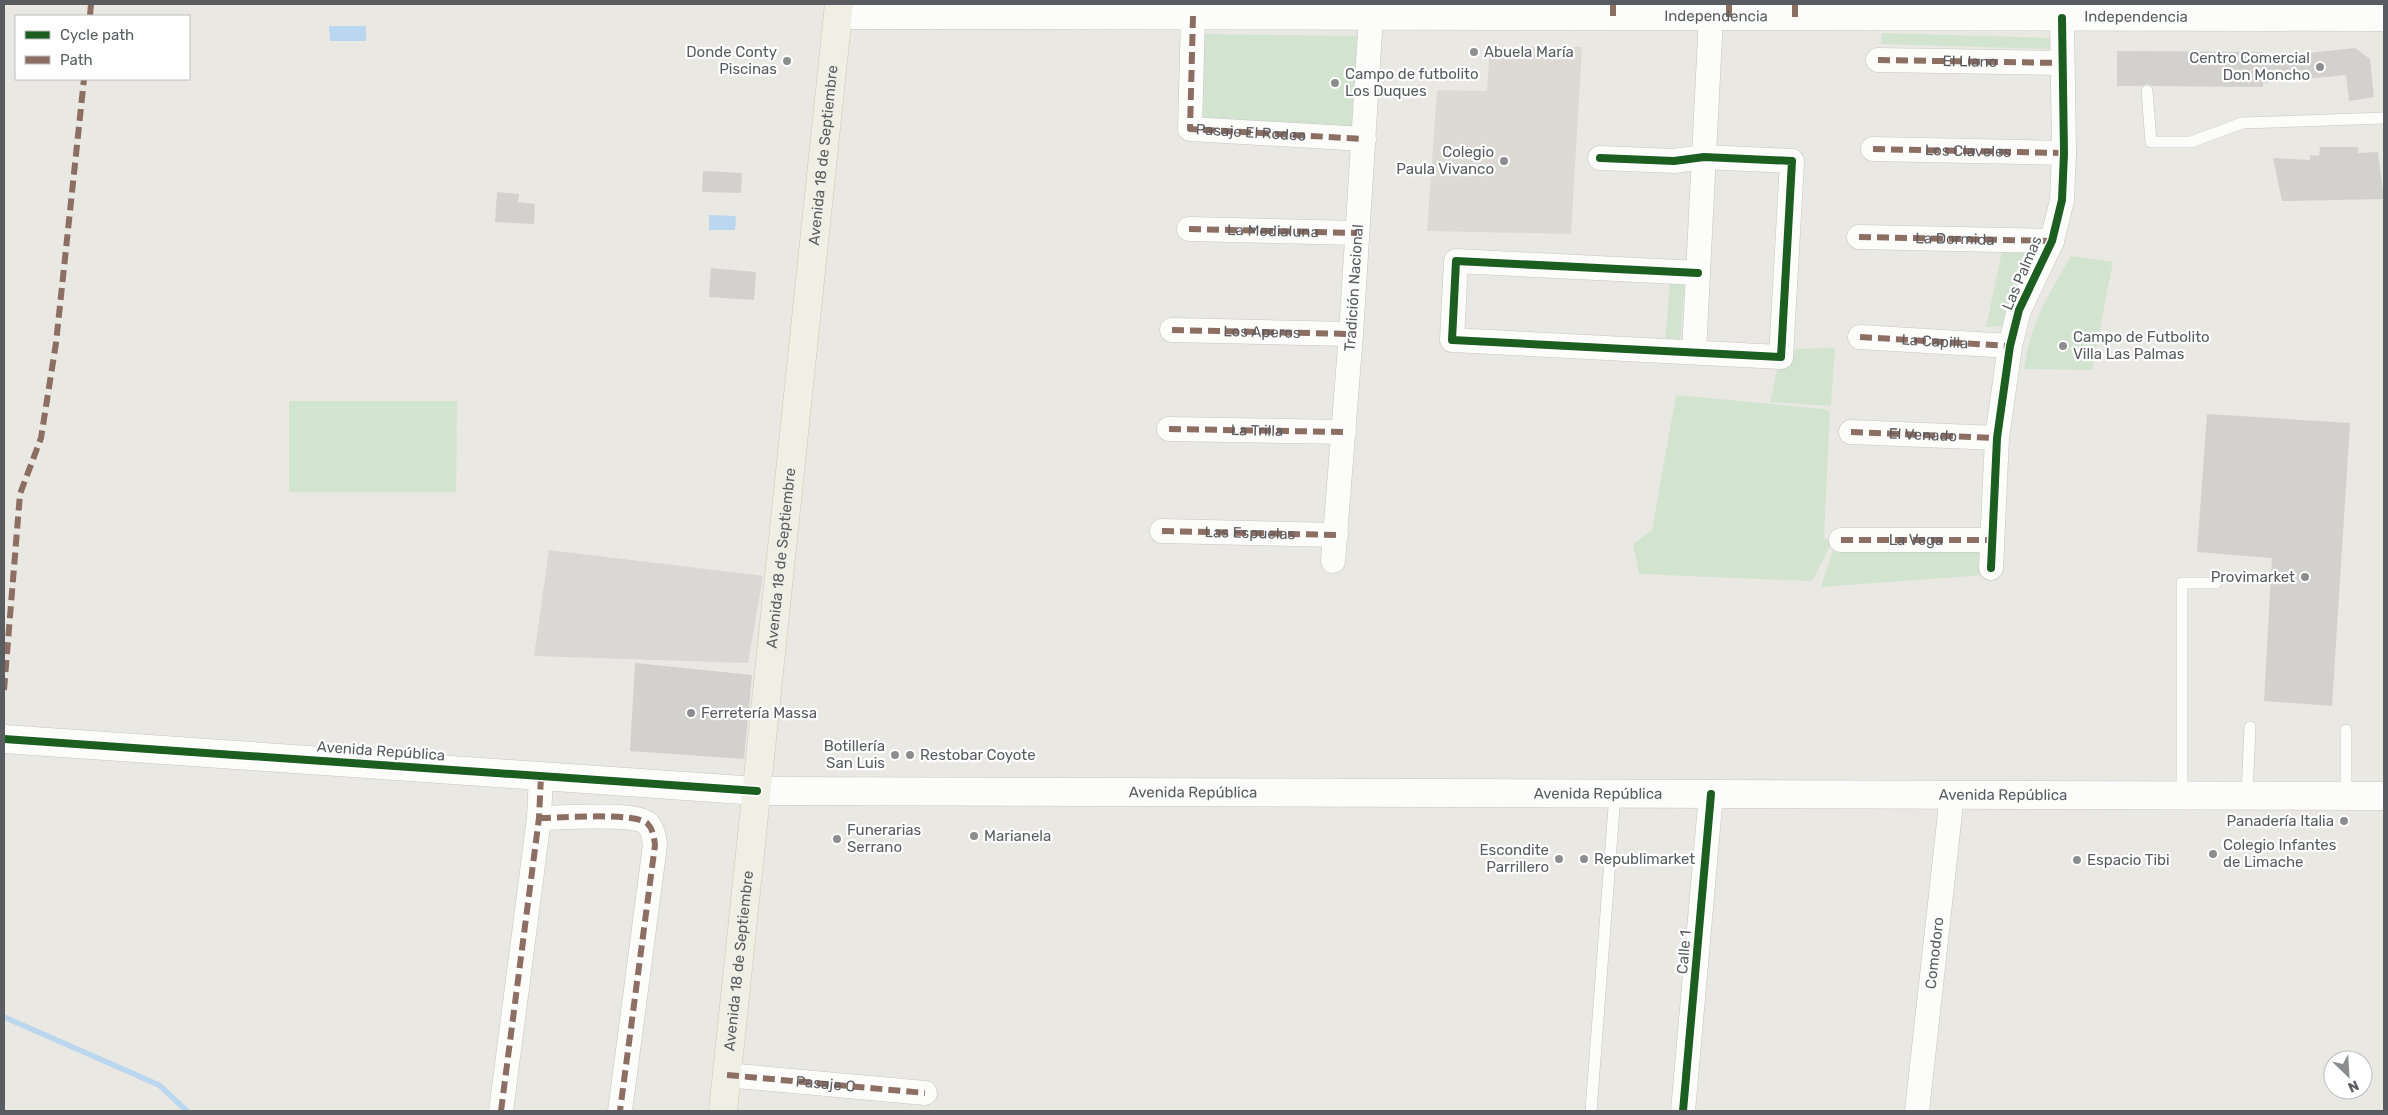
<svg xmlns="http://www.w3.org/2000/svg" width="2388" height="1115" font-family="Rubik,sans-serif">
<rect width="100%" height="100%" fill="#e9e8e3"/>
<path fill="#dad8d4" d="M549 550 763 576 748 663 534 656Z"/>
<path fill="#dcdad3" d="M1490 47H1582L1571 234 1427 231 1437 90 1487 91Z"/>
<g fill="#d2e4d0">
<path d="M1882 33 2053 38V49L1881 44Z"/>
<path d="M1200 34 1359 36 1358 133 1197 127Z"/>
<path d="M2002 251H2036L2008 326 1986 327Z"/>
<path d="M2071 256 2113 262 2092 370 2024 369C2030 323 2048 296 2071 256Z"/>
<path d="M1670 280 1685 282 1680 345H1665Z"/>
<path d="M1835 348 1831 406 1770 402 1780 355 1794 356 1795 349Z"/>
<path d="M1676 395 1824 409 1830 411 1824 538 1832 543 1812 581 1639 574 1633 544 1652 530Z"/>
<path d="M289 401H457L456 492H289Z"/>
<path d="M1836 541 1983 543 1984 575 1821 587Z"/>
</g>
<g fill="#bbd7ef">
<path d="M329 26H366V41H330Z"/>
<path d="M709 215 736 216 735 230H709Z"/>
</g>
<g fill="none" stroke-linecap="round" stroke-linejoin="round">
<path stroke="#bbd7ef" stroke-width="5.5" d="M4 1017 159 1085 187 1111"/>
</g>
<g fill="#d2d1ce">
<path d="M2355 48 2370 59 2374 97 2349 101 2346 75 2263 83V87L2153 86 2147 84 2142 86H2117V51L2263 52V58Z"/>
<path d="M2320 147H2358V153L2378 152 2384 199 2282 201 2273 158 2310 160V155L2319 156Z"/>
<path d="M703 171 742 173 741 193 702 192Z"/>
<path d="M497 192 519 194 518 202 535 204 534 224 495 222Z"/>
<path d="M711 268 756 272 754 300 709 297Z"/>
<path d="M2207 414 2350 423 2332 706 2264 701 2272 558 2197 552Z"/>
<path d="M635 663 752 675 744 759 630 751Z"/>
</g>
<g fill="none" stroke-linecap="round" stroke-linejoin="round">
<g stroke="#c5c5c5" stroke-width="12">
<g id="service">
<path d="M2147 91 2151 142H2191L2242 123 2384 118"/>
<path d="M2346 730V796"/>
<path d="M2247 795 2250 727"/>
<path d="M2182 796V583H2216"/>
<path d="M1591 1111 1615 794"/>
</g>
</g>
<g stroke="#c5c5c5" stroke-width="25">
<g id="minor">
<path id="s1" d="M1193 16 1190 129 1364 139"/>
<path d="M1878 60 2062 63"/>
<path d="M1873 149 2064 153"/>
<path d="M1600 158 1674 161 1704 157 1792 161 1781 357 1452 340 1456 261 1698 273"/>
<path d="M1189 229 1357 233"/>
<path d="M1859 237 2052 241"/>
<path d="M1172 330 1351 334"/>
<path d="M1860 337 2010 346"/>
<path d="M1694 352 1711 17"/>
<path d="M1169 429 1344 432"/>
<path id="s2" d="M1851 432 1997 438"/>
<path d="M1162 531 1336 535"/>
<path d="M1841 540H1992"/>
<path id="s3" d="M1333 561 1351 334 1371 16"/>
<path d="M1991 568 1997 438 2010 346 2019 310 2052 241 2062 200 2064 153 2062 18"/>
<path d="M539 818C559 818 633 812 647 823 653 829 654 837 655 845L620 1111"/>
<path d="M727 1075 925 1093"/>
<path d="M501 1111 539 818 541 776"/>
<path d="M1683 1111 1711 794"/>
<path id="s4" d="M1917 1111 1952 795"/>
</g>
</g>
<g stroke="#c5c5c5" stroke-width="29">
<path id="tertiary" d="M4 739 757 791"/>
</g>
<g stroke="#c5c5c5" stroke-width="29">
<g id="secondary">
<path id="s5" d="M838 15 2384 17"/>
<path id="s6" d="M757 791 2384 796"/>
</g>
</g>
<g stroke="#cec8b3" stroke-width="29">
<g id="primary">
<path id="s7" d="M723 1111 839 4"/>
</g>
</g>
<use href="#service" stroke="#fcfcfb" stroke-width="11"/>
<use href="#minor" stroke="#fcfcfb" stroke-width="24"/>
<use href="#tertiary" stroke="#fcfcfb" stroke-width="28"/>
<use href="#secondary" stroke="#fcfcfb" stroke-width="28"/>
<use href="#primary" stroke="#f0efe6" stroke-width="28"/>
<g stroke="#8d6e63" stroke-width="6" stroke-dasharray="12 6" stroke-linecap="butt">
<path d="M1613 4V17"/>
<path d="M90 16 91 4"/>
<path d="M1193 16 1190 129 1364 139"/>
<path d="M1729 17V4"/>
<path d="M1795 17V4"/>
<path id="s8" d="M1878 60 2062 63"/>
<path id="s9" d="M1873 149 2064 153"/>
<path id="s10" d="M1189 229 1357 233"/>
<path id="s11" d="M1859 237 2052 241"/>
<path id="s12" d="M1172 330 1351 334"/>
<path id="s13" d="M1860 337 2010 346"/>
<path id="s14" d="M1169 429 1344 432"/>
<path d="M1851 432 1997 438"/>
<path id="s15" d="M1162 531 1336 535"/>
<path id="s16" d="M1841 540H1992"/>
<path d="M4 690 20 494 41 438 56 343 84 79"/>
<path d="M539 818C559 818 633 812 647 823 653 829 654 837 655 845L620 1111"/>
<path id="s17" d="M727 1075 925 1093"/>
<path d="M501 1111 539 818 541 776"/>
</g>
<g stroke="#fff" stroke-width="11">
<g id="cycleway">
<path d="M1600 158 1674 161 1704 157 1792 161 1781 357 1452 340 1456 261 1698 273"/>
<path d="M1991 568 1997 438 2010 346 2019 310 2052 241 2062 200 2064 153 2062 18"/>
<path d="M4 739 757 791"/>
<path d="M1683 1111 1711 794"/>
</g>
</g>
<use href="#cycleway" stroke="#1b5e20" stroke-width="8"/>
</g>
<g fill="#8b8d8e" stroke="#fff" stroke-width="2">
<circle cx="1474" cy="52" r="5"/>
<circle cx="787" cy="61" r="5"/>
<circle cx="2320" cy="67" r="5"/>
<circle cx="1335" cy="83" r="5"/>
<circle cx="1504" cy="161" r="5"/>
<circle cx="2063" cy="346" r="5"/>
<circle cx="2305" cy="577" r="5"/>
<circle cx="691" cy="713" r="5"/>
<circle cx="895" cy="755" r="5"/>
<circle cx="910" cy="755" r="5"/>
<circle cx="2344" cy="821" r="5"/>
<circle cx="974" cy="836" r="5"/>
<circle cx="837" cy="839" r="5"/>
<circle cx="2213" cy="854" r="5"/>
<circle cx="1559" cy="859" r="5"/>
<circle cx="1584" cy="859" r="5"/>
<circle cx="2077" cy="860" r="5"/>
</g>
<g text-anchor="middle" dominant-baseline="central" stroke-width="4.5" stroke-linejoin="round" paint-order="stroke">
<g font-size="15" fill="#595c60" stroke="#fff">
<text stroke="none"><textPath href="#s5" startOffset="878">Independencia</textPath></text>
<text stroke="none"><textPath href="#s5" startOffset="1298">Independencia</textPath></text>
<text stroke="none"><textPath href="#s8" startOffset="92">El Llano</textPath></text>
<text stroke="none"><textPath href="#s1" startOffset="174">Pasaje El Rodeo</textPath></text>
<text stroke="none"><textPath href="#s9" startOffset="95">Los Claveles</textPath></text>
<text stroke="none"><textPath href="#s7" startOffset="961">Avenida 18 de Septiembre</textPath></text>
<text stroke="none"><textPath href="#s10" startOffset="84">La Medialuna</textPath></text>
<text stroke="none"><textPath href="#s11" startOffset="96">La Dormida</textPath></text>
<text transform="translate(2022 273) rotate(-67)">Las Palmas</text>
<text stroke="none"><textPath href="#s3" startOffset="274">Tradición Nacional</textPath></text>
<text stroke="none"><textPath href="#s12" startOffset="90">Los Aperos</textPath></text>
<text stroke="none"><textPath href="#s13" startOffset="75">La Capilla</textPath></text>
<text stroke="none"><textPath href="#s14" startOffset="88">La Trilla</textPath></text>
<text stroke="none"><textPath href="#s2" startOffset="72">El Venado</textPath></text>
<text stroke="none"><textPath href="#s15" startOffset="88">Las Espuelas</textPath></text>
<text stroke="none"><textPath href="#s16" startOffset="75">La Vega</textPath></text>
<text stroke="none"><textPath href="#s7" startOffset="556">Avenida 18 de Septiembre</textPath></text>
<text transform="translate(381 751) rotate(4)">Avenida República</text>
<text stroke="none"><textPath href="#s6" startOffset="436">Avenida República</textPath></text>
<text stroke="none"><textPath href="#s6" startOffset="841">Avenida República</textPath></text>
<text stroke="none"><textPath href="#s6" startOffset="1246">Avenida República</textPath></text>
<text transform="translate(1684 952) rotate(-85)">Calle 1</text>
<text stroke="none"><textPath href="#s4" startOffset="159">Comodoro</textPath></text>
<text stroke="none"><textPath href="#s7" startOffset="151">Avenida 18 de Septiembre</textPath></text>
<text stroke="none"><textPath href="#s17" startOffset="99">Pasaje C</textPath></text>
</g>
<g font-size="15" fill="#595c60" stroke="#fff" text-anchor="start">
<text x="777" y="52" text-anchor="end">Donde Conty<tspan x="777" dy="17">Piscinas</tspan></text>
<text x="1484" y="52">Abuela María</text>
<text x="2310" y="58" text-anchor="end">Centro Comercial<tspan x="2310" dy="17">Don Moncho</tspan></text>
<text x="1345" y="74">Campo de futbolito<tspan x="1345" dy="17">Los Duques</tspan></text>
<text x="1494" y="152" text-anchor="end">Colegio<tspan x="1494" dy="17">Paula Vivanco</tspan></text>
<text x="2073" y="337">Campo de Futbolito<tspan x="2073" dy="17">Villa Las Palmas</tspan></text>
<text x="2295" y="577" text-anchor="end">Provimarket</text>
<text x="701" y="713">Ferretería Massa</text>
<text x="885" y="746" text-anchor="end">Botillería<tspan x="885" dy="17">San Luis</tspan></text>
<text x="920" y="755">Restobar Coyote</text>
<text x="2334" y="821" text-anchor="end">Panadería Italia</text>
<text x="847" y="830">Funerarias<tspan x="847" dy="17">Serrano</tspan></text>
<text x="984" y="836">Marianela</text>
<text x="2223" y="845">Colegio Infantes<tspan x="2223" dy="17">de Limache</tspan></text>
<text x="1549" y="850" text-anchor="end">Escondite<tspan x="1549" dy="17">Parrillero</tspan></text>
<text x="1594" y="859">Republimarket</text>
<text x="2087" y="860">Espacio Tibi</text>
</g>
</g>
<rect width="2388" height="1115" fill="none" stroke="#595c60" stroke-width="10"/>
<rect x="15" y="15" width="175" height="65" fill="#ffffff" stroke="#bdbebf"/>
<rect x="25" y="31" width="25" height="8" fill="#1b5e20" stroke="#bdbebf"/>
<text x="60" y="40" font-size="15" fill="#595c60">Cycle path</text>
<rect x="25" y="56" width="25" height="8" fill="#8d6e63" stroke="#bdbebf"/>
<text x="60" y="65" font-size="15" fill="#595c60">Path</text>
<g transform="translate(2348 1075) rotate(155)"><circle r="24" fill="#ffffff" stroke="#bdbebf"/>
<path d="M0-4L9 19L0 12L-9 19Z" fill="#8b8d8e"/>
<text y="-8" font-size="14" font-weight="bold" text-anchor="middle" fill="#595c60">N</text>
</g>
</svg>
